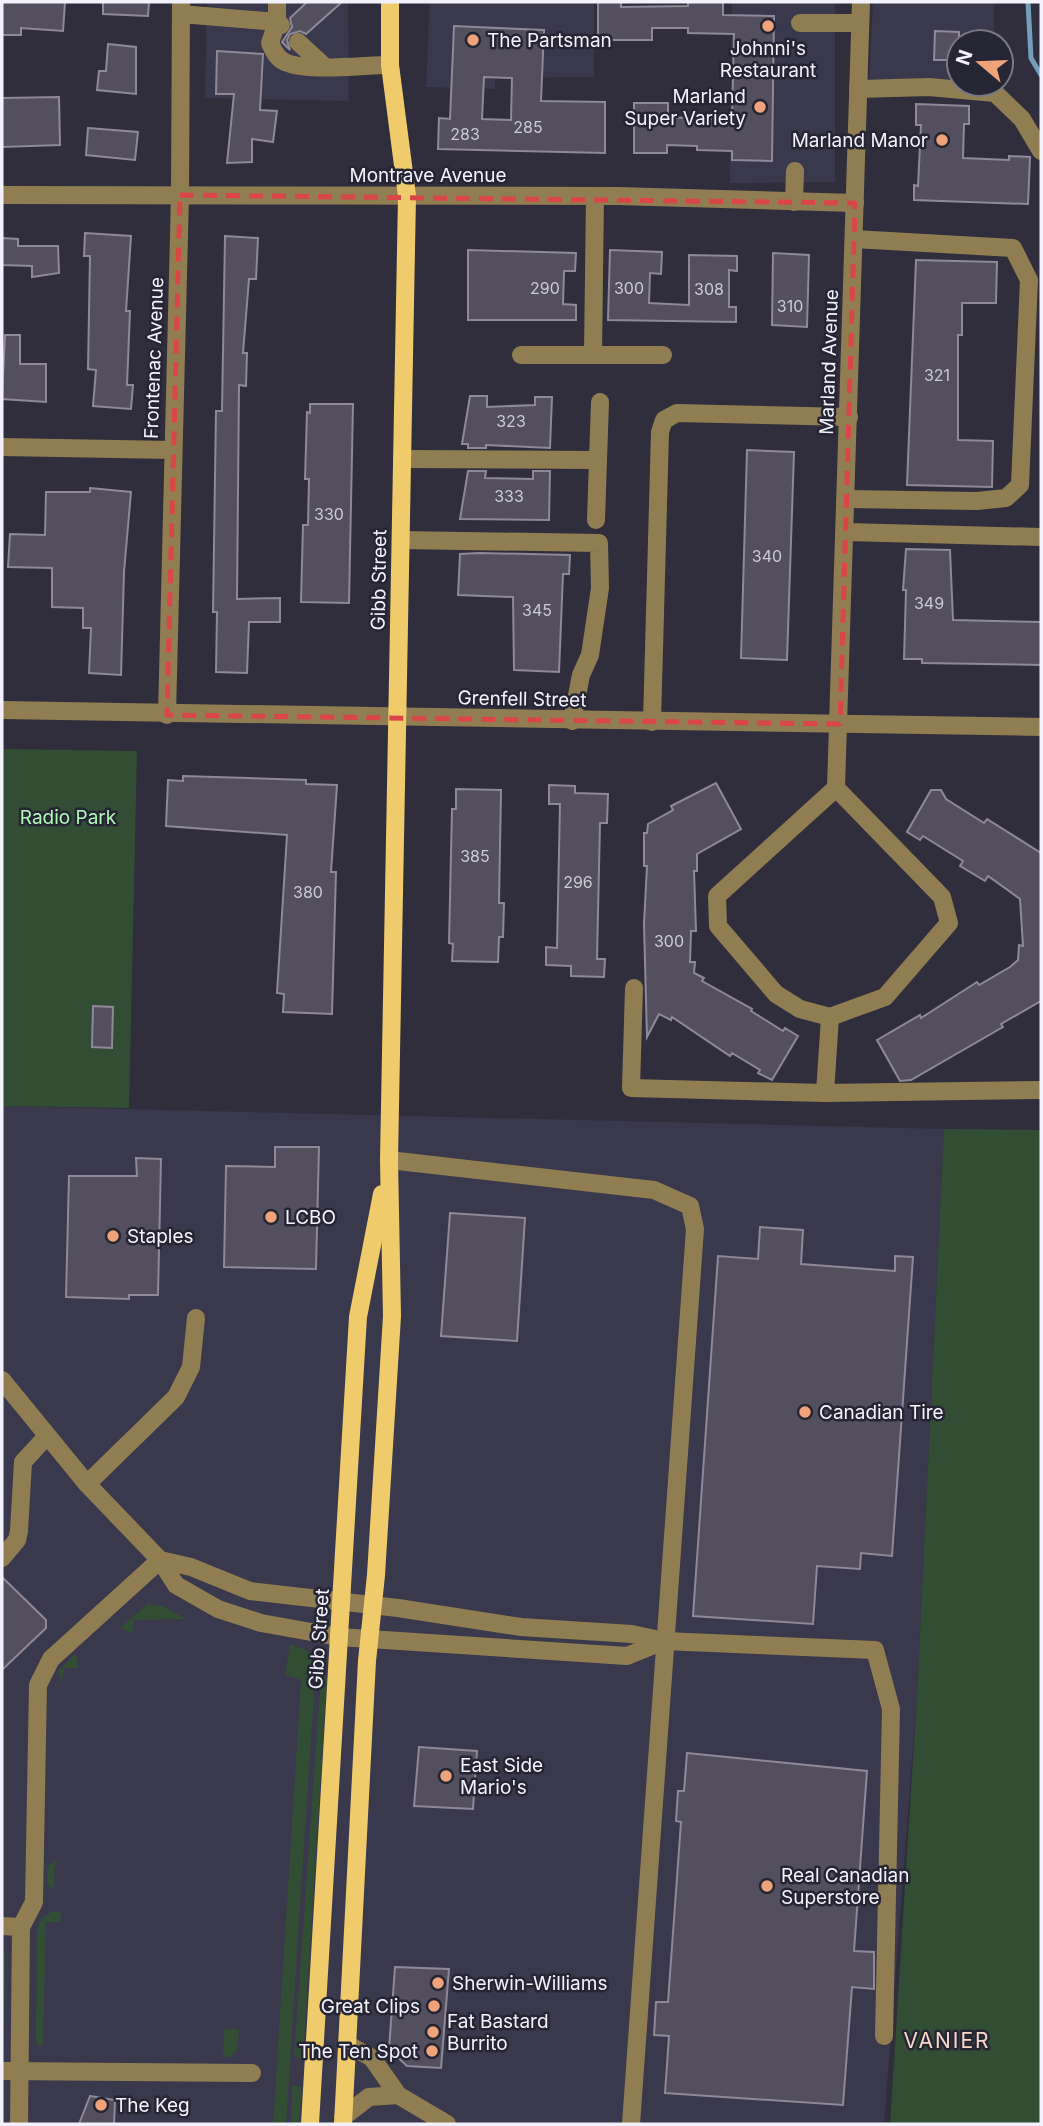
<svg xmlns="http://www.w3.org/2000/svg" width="1043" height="2126" font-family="Inter,sans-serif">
<rect width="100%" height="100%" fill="#302e3d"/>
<g fill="#3a384c">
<path d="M207 2H348L349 101 205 98Z"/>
<path d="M430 2H594V77L495 78V89L426 87Z"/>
<path d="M732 2H835V182L730 183Z"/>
<path d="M873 2H994V42H959V82L869 79Z"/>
<path d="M2 1106 944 1129 917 1696 884 2124H2Z"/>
</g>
<g fill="#314d34">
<path d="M2 749 137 751 129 1108 2 1106Z"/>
<path d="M944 1129 1041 1130V2124H890L917 1696Z"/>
<path d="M150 1602 151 1605 163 1606 186 1619 134 1620 133 1633 123 1629 122 1626Z"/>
<path d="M290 1644 306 1650 316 1662 286 2124H273L301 1680 285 1675Z"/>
<path d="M76 1653 78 1668H64L62 1682 58 1671Z"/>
<path d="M322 1662 327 1679 303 2058 294 2057Z"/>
<path d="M55 1860 54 1891 47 1884V1867Z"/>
<path d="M51 1912H61L60 1922H46L43 2046 37 2045 36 2039 37 1930 41 1919Z"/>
<path d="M2 1949 5 1952 4 2044H2Z"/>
<path d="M227 2028 239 2030 237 2051 227 2058 223 2056 224 2030Z"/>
<path d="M292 2086H302L299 2124H291Z"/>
</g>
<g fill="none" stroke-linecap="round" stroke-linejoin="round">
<path stroke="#749ebb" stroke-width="5" d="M1028 2 1031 58 1041 75"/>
</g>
<g fill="#544f5e" stroke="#8e8899" stroke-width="2" fill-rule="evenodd">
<path d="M2 2H65L63 31 21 28V35H2Z"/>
<path d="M103 2H149L148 16 103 14Z"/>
<path d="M307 2H342L306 34 300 31 290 34 287 40 290 50 282 42 292 27 290 18Z"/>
<path d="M598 2H621V7L688 6V2H723V15L774 16 772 161 732 160V151L697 150V146L667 145V153H634V103H668V117L732 120 734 34 688 33V28H652V40H598Z"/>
<path d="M454 26 544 30 541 101 605 102V153L438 149 439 118 450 119ZM484 77 512 78 511 120 482 119Z"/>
<path d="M935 31 959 32V60H934Z"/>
<path d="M108 44 136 47V94L97 90 99 71H106Z"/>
<path d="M217 51 263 54 260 110 277 111 273 142 252 139V162L227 163 234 94H216Z"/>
<path d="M59 97 60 145 2 147V98Z"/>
<path d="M916 104 969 106V124H964L963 158 1009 160V156L1030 157 1028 204 914 200V185L918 186 921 125H916Z"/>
<path d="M88 128 138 132 135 160 86 155Z"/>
<path d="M85 233 131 236 126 311H130L127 385H133L131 409 93 406 96 370 88 369 90 256H84Z"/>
<path d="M225 236 258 238 256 279H249L243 353H247L246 386 239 385 237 599 280 598V622H249L247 673 216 672 217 612H213L216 411H222Z"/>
<path d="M2 238 18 239V246H58L59 273 32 277V266L2 265Z"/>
<path d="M468 250 576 253 575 271H564L563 304 576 305V320H468Z"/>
<path d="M610 250 662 252 661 274 650 273 649 303 689 305V255L737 256V271L729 270V307H736V322L608 320Z"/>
<path d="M773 253 809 255 807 327 772 325Z"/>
<path d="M916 260 997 262 996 303H962V335H958V440L993 441 992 487 907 485Z"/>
<path d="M5 335H20V364H46V402L2 399Z"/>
<path d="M470 396H487V407L535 405V397H552L550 448 486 445V448H468V444H462Z"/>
<path d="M310 404H353L349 603 301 602 303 525H308L309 479H305L307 412 310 413Z"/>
<path d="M747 450 794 452 787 660 741 658Z"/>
<path d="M468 471H486L485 478 533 479V471H550L549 520 460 519Z"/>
<path d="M90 488 131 492 124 572 121 675 89 673 91 628H83V608L52 607V568L8 567 10 534 45 535 46 492H90Z"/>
<path d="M906 549 950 550 953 620 1041 622V665L922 663V659H904L906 590H903Z"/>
<path d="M480 553 570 555 569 574H563L559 672 514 670 513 597 458 595 460 554Z"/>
<path d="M183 776 306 780V784L337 785 331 872H336L332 1014 283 1012 284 994 277 993 287 835 166 826 168 780 183 781Z"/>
<path d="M716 783 741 829 697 854V871H694L696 931H691L690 962H695L694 973 704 978 702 981 752 1009 751 1011 783 1031 785 1028 798 1036 772 1080 758 1073 760 1070 732 1053 730 1056 672 1017 671 1020 659 1014 647 1037 644 924 647 866H644V833H647L648 824 673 810 671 806Z"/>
<path d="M549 785 575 786V793L608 794 607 823H600L597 959H605L604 977 571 976V966L546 965V947L557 948 560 804H549Z"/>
<path d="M456 789 501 790 499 903H504L503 937H499L498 962 452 961 453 944 449 943 452 809H456Z"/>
<path d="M931 790H941L946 799 984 823 987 819 1041 853V1001L1001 1024 1003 1027 911 1080 900 1081 877 1040 920 1015 921 1018 977 982 979 985 1010 967 1018 960 1019 945 1023 946 1020 899 988 876 985 881 960 866 963 861 923 836 920 840 907 832Z"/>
<path d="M93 1006 113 1007 112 1048 92 1047Z"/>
<path d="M275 1147H319L316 1269 224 1267 226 1166 275 1167Z"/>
<path d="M136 1158 161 1159 158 1295H129V1299L66 1297 69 1176H137Z"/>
<path d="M450 1213 525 1218 517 1341 441 1336Z"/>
<path d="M760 1227 803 1230 801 1264 895 1271V1256L913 1257 892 1556 861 1553 860 1569 817 1566 813 1624 693 1616 718 1256 758 1259Z"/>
<path d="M2 1577 46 1620V1628L2 1670Z"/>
<path d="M419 1747 477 1751 473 1809 414 1806Z"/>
<path d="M687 1753 867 1771 854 1951 874 1952V1989L852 1987 843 2105 665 2093 669 2036 654 2035 656 2002H668L681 1822 676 1821 678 1791H684Z"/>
<path d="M395 1967 449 1969 441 2068 407 2066 389 2049Z"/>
<path d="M90 2096 115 2100 114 2124H79Z"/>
</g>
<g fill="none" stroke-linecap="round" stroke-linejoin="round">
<g stroke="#907e52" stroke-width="18">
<path d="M181 14 277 22V2"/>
<path d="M800 23H860"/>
<path d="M281 25 277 22 270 43C273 50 276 57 283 61 304 73 364 65 390 65"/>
<path d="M298 42 323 65"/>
<path d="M858 89 929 87 995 93 1022 119 1041 151"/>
<path d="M2 195 618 196 855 203"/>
<path d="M794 202 795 171"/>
<path d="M593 354 595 196"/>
<path d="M521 355H663"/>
<path d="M2 447 172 450"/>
<path d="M402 459 598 460 596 520"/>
<path d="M598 460 600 402"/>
<path d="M847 499 977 501 1006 498 1020 485 1029 280 1013 248 854 239"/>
<path d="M846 532 1041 537"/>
<path d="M401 540 599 543 600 588 590 655 581 675 572 721"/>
<path d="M2 710 1041 727"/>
<path d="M167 715 180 195 181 2"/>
<path d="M652 722 660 432 664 420 677 413 849 417"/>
<path d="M836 788 942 897 949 923 885 997 830 1017 800 1009 776 994 718 926 717 896 836 788 861 2"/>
<path d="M634 988 631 1088 825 1093"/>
<path d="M830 1017 825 1093 1041 1090"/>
<path d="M389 1160 654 1190 690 1206 695 1229 631 2124"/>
<path d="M2 1380 87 1484 160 1560 176 1585 218 1609 261 1623 339 1637 627 1656 664 1641"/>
<path d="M87 1484 176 1397 191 1367 196 1318"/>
<path d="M2 1558 17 1540 19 1531 23 1462 46 1437"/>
<path d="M160 1560 191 1567 250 1591 398 1608 521 1627 632 1634 664 1641 875 1650 891 1709 884 2036"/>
<path d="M2 1926 21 1927"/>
<path d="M347 2044 372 2058 398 2095 447 2124"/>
<path d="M2 2071 252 2073"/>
<path d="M343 2117 369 2097 398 2095"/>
<path d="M19 2124 21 1927 34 1902 38 1685 51 1659 160 1560"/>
</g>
<g stroke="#f0cb6b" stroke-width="18">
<path d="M310 2124 358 1317 382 1194"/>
<path d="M343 2124 367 1661 376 1575 392 1316 389 1160 407 196 390 65V2"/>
</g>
</g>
<path fill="none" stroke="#da4648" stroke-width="5" stroke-dasharray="14 9" stroke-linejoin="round" d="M180 195 855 203 840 724 167 715Z"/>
<g fill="#f0a27a" stroke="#262533" stroke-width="2.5">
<circle cx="768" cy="26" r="7"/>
<circle cx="473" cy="40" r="7"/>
<circle cx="760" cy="107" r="7"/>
<circle cx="942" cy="140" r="7"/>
<circle cx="271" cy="1217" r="7"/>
<circle cx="113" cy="1236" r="7"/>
<circle cx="805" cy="1412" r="7"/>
<circle cx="446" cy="1776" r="7"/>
<circle cx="767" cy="1886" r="7"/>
<circle cx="438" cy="1983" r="7"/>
<circle cx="434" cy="2006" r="7"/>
<circle cx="433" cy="2032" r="7"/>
<circle cx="432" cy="2051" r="7"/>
<circle cx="101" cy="2105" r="7"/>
</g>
<g text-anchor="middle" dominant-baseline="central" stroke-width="5" stroke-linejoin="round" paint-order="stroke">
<g font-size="16" fill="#cbc9d4">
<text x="528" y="127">285</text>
<text x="465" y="134">283</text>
<text x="545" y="288">290</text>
<text x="629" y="288">300</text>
<text x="709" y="289">308</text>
<text x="790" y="306">310</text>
<text x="937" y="375">321</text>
<text x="511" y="421">323</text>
<text x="509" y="496">333</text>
<text x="329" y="514">330</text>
<text x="767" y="556">340</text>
<text x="929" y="603">349</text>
<text x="537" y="610">345</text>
<text x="475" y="856">385</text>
<text x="578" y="882">296</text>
<text x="308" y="892">380</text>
<text x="669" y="941">300</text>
</g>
<g font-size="19" fill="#f3f2fc" stroke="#262533" text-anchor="start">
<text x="487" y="40">The Partsman</text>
<text x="768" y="48" text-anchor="middle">Johnni's<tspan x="768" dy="22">Restaurant</tspan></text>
<text x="746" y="96" text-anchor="end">Marland<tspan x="746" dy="22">Super Variety</tspan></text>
<text x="928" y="140" text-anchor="end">Marland Manor</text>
<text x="285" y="1217">LCBO</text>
<text x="127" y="1236">Staples</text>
<text x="819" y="1412">Canadian Tire</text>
<text x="460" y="1765">East Side<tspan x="460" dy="22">Mario's</tspan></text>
<text x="781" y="1875">Real Canadian<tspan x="781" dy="22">Superstore</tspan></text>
<text x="452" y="1983">Sherwin-Williams</text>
<text x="420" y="2006" text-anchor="end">Great Clips</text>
<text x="447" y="2021">Fat Bastard<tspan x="447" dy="22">Burrito</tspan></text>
<text x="418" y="2051" text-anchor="end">The Ten Spot</text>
<text x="115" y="2105">The Keg</text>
</g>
<g font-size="19" fill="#f3f2fc" stroke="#262533">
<text x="428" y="175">Montrave Avenue</text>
<text transform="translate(154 358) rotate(-88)">Frontenac Avenue</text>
<text transform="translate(829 362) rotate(-88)">Marland Avenue</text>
<text transform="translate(379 580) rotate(-89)">Gibb Street</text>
<text transform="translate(522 699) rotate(1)">Grenfell Street</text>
<text transform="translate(319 1639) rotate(-86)">Gibb Street</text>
</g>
<g font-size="19" fill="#b0f8b6" stroke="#262533">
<text x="68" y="817">Radio Park</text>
</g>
<g font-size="21" letter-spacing="2" fill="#f6d7c8" stroke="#262533">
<text x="947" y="2040">VANIER</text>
</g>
</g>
<rect width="1043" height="2126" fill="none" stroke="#f3f2fc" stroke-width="7"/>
<g transform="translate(980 63) rotate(289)"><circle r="33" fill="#262533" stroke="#787783" stroke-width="2"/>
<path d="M0-5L12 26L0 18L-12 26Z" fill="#f0a27a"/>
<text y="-10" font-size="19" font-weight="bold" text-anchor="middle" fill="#f3f2fc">N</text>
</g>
</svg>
